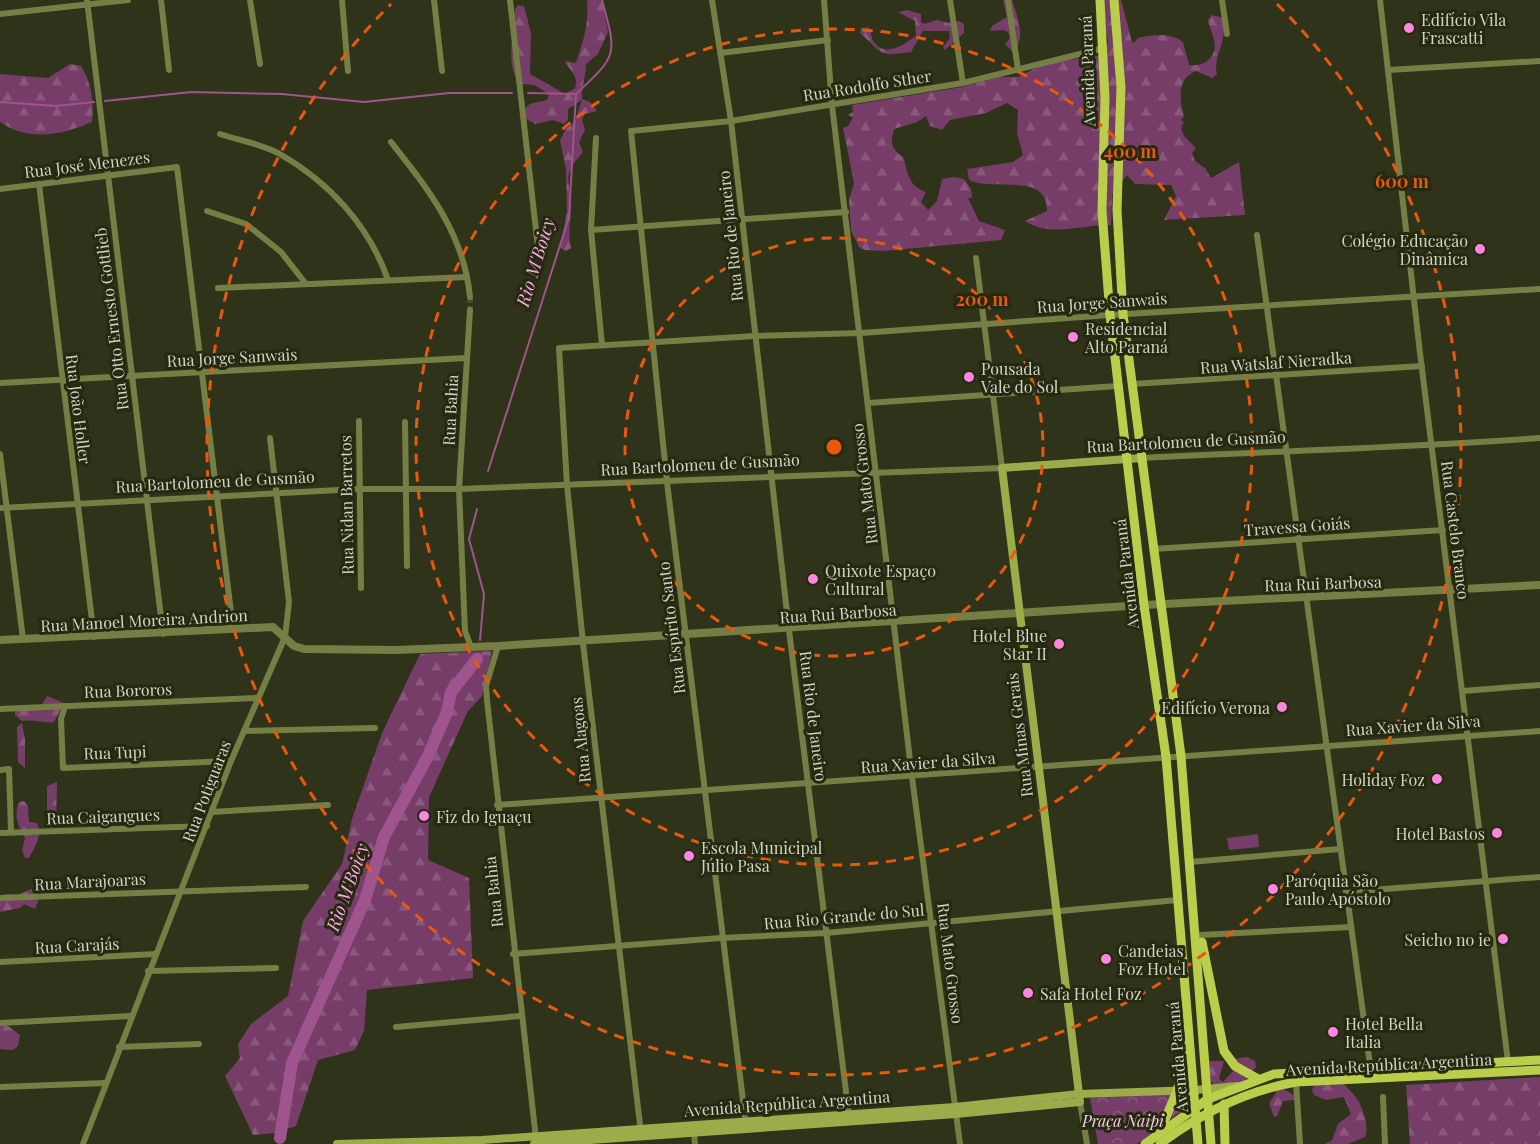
<svg xmlns="http://www.w3.org/2000/svg" width="1540" height="1144" font-family="'Playfair Display',serif">
<defs>
<pattern id="forest-firs" width="22" height="20" patternUnits="userSpaceOnUse" patternTransform="scale(1.5)"><rect width="22" height="20" fill="#763d69"/><path d="M5 1l3.5 6h-7zM16 11l3.5 6h-7z" fill="#88587d"/></pattern>
<pattern id="park-crowns" width="20" height="18" patternUnits="userSpaceOnUse" patternTransform="scale(1.5)"><rect width="20" height="18" fill="#763d69"/><path d="M2 6a3 3 0 1 1 6 0M12 15a3 3 0 1 1 6 0" fill="none" stroke="#88587d"/></pattern>
</defs>
<rect width="100%" height="100%" fill="#2e3319"/>
<g fill="url(#forest-firs)">
<path d="M587 0H602L608 32 598 54 586 64C586 77 581 87 582 99L590 102 597 111 585 114 582 119 585 130 579 142 583 152C559 179 572 180 571 210 570 224 568 233 571 248L566 251 560 248 567 212 566 170 560 140 566 129 575 121 582 100 568 109V120L564 124 553 120 535 124 525 118C523 100 535 104 547 100L549 94 534 85 522 84C503 70 515 30 515 9L518 5 524 6 531 33 530 74 565 94 575 88C579 75 570 72 565 61L576 63 577 60C584 38 589 23 587 0Z"/>
<path d="M1003 0H1012C1017 16 1027 38 1013 52L1005 44 1010 38 1008 32 1003 30 990 31 992 26 1007 17Z"/>
<path d="M1102 0H1121L1132 42 1134 43 1138 38C1154 35 1169 32 1183 42L1189 65C1196 66 1202 65 1207 61 1222 49 1211 34 1208 20L1212 15 1223 18C1228 45 1212 56 1217 74L1212 78 1196 71C1177 78 1179 99 1184 116L1181 120 1184 122 1181 128 1184 136 1196 148 1192 153 1195 161 1205 168 1211 178 1239 162 1245 215 1164 220 1176 196 1171 185 1135 184 1127 175 1112 195 1111 225C1084 224 1050 238 1025 221L1047 211C1048 171 994 192 969 180L967 169 1013 162 1023 155 1017 133 1018 110 1007 103 986 113 950 120 942 130 930 126 926 116 917 122 894 129C890 142 891 149 903 157 909 174 907 185 926 192L921 202 928 210 937 201 942 179 954 177 964 179 971 189 972 198H968L979 221 1005 230 1001 240 883 251 865 250 859 247 851 230 849 200 854 183 843 128 848 126 853 118 848 115 853 112 852 105 962 87 999 77H1018L1036 68 1061 61 1104 55 1108 43Z"/>
<path d="M907 10 921 14V22L924 24 937 20 949 23 959 21 964 24V33L945 50 943 47 950 38 949 31H923L911 52C877 57 883 53 860 33L861 28 869 27C871 31 871 37 873 41 886 59 904 44 916 36L915 21 898 12Z"/>
<path d="M70 64 81 66C92 83 94 103 92 122 62 135 29 142 0 122V74L48 78Z"/>
<path d="M492 651 482 696 468 711 429 797 428 860 469 878 473 978 367 990 364 1031 355 1050 318 1060 296 1126 274 1133 253 1135 225 1076 240 1058 238 1044 251 1024 288 996 303 921 342 864 352 819 382 733 420 654Z"/>
<path d="M47 696 64 703 54 722C47 724 35 719 22 721L15 715V709L40 708Z"/>
<path d="M22 723 25 739V768L18 762 17 727Z"/>
<path d="M57 782 56 824 51 829 47 815V786Z"/>
<path d="M24 801 28 806 29 822 37 823C43 835 35 847 29 858H25L22 850 25 838C19 826 13 817 19 802Z"/>
<path d="M31 889 40 896 35 909 24 904 20 908 0 912V897L7 894 18 895Z"/>
<path d="M0 1026H8L20 1035 18 1046 13 1050 0 1049Z"/>
<path d="M1247 1057 1255 1061 1256 1067 1243 1083 1215 1085 1211 1082 1208 1061H1224L1219 1079 1223 1082 1233 1071 1232 1059Z"/>
<path d="M1299 1075H1339C1342 1085 1348 1087 1354 1095 1362 1103 1370 1127 1365 1137L1348 1144H1326L1332 1140 1338 1124 1351 1114 1344 1097 1326 1100 1314 1095 1312 1090 1315 1084Z"/>
<path d="M1540 1077V1144H1410L1406 1085Z"/>
<path d="M1282 1088 1295 1096 1294 1100 1283 1101 1277 1116 1274 1117 1269 1103 1276 1093 1274 1090Z"/>
</g>
<path fill="url(#park-crowns)" d="M1190 1093 1191 1104 1137 1144H1098L1090 1098Z"/>
<path fill="#763d69" d="M1258 834 1259 847 1229 850 1227 838Z"/>
<g fill="none" stroke-linecap="round" stroke-linejoin="round">
<g stroke="#9f548d" stroke-width="2">
<path d="M528 93 576 94"/>
<path d="M105 101 191 92 282 94 364 102 449 93H512"/>
<path d="M0 102 56 106 94 102"/>
<path d="M488 471 569 217 576 94C618 55 617 55 602 0"/>
<path d="M477 509 469 539 484 594 480 640"/>
</g>
<path stroke="#9f548d" stroke-width="12" d="M280 1138 292 1063 365 900 384 837 428 756 447 712 451 692 477 659"/>
<path stroke="#464b33" stroke-width="6" stroke-dasharray="6 3" stroke-linecap="butt" d="M470 297V310"/>
<g stroke="#757f45" stroke-width="6">
<path d="M87 0 163 634"/>
<path d="M161 0 169 70"/>
<path d="M250 0 260 64"/>
<path d="M342 0 348 71"/>
<path d="M434 0 442 71"/>
<path d="M510 0 538 248"/>
<path d="M712 0 731 121 789 630 849 1116"/>
<path d="M824 0 832 105 912 777 960 1144"/>
<path d="M950 0 963 83"/>
<path d="M1008 0 1018 70"/>
<path d="M1222 0 1227 34"/>
<path d="M1380 0 1420 353 1508 1062"/>
<path d="M0 14 128 0"/>
<path d="M720 53 828 40"/>
<path d="M1388 70 1540 61"/>
<path d="M220 134C238 140 261 144 278 153 328 181 369 225 388 280"/>
<path d="M596 138 591 230 602 345"/>
<path d="M391 142C429 190 464 234 470 297"/>
<path d="M39 184 94 637"/>
<path d="M0 189 177 167 233 629"/>
<path d="M207 211 246 224 281 252 306 284"/>
<path d="M591 230 846 212"/>
<path d="M1257 235 1371 1072"/>
<path d="M218 288 467 277"/>
<path d="M470 310 459 489 465 631 471 647"/>
<path d="M0 383 466 358"/>
<path d="M1132 384 1422 366"/>
<path d="M868 403 1117 386"/>
<path d="M359 421 361 588"/>
<path d="M405 422 407 566"/>
<path d="M0 454 23 639"/>
<path d="M1142 458C1274 451 1407 448 1540 438"/>
<path d="M0 508 358 489H459L1002 468 976 258"/>
<path d="M1153 549 1443 530"/>
<path d="M498 646 486 686 487 700 536 1139"/>
<path d="M1463 691 1540 685"/>
<path d="M65 706 61 719 63 768 231 761"/>
<path d="M0 709 256 698"/>
<path d="M244 731 375 728"/>
<path d="M0 770 9 769 11 832"/>
<path d="M497 805 1540 731"/>
<path d="M212 812 328 805"/>
<path d="M0 833 207 826"/>
<path d="M1190 862 1340 849"/>
<path d="M1346 892 1540 877"/>
<path d="M0 898 306 887"/>
<path d="M1201 935 1351 927"/>
<path d="M513 954 721 938 826 933 1177 900"/>
<path d="M0 962 156 954"/>
<path d="M148 971 276 968"/>
<path d="M0 1023 131 1016"/>
<path d="M396 1027 520 1016"/>
<path d="M119 1047 199 1044"/>
<path d="M1296 1082 1300 1144"/>
<path d="M0 1087 106 1083"/>
<path d="M1383 1097 1385 1144"/>
<path d="M1080 1102 1087 1144"/>
<path d="M746 1125 667 482 631 131 731 121 963 83 1104 48"/>
<path d="M641 1133 583 643 567 485 559 348 755 336 861 333 1110 315 1540 289"/>
<path d="M694 1133 695 1144"/>
<path d="M83 1144 231 761 285 637 289 602 270 438"/>
</g>
<path stroke="#757f45" stroke-width="8" d="M0 640 273 627 294 646 304 649 396 650 498 646 1144 605 1540 585"/>
<g stroke="#9cac4a" stroke-width="8">
<path d="M337 1144 482 1140 955 1107 1079 1094 1196 1090 1237 1086"/>
<path d="M534 1144 956 1114 1080 1102 1002 468 1142 458"/>
</g>
<g stroke="#bace4b" stroke-width="9">
<path d="M1100 0 1105 98 1102 211 1110 315 1144 605 1166 757 1198 1144"/>
<path d="M1114 0 1121 87 1117 210 1123 314 1181 756 1211 1144"/>
<path d="M1202 942 1224 1051 1235 1066 1258 1079"/>
<path d="M1224 1104 1225 1144"/>
<path d="M1161 1129 1177 1091 1189 1043"/>
<path d="M1145 1144 1208 1099 1274 1074 1540 1060"/>
<path d="M1160 1144C1201 1113 1244 1091 1296 1082L1540 1070"/>
</g>
</g>
<g fill="none" stroke="#e8590c" stroke-width="3" stroke-dasharray="10 8">
<circle cx="834" cy="447" r="209"/>
<circle cx="834" cy="447" r="418"/>
<path d="M1277 4A627 627 0 1 1 391 4"/>
</g>
<g fill="#fd86e1" stroke="#25290f" stroke-width="2">
<circle cx="1409" cy="28" r="6"/>
<circle cx="1480" cy="249" r="6"/>
<circle cx="1073" cy="337" r="6"/>
<circle cx="969" cy="377" r="6"/>
<circle cx="813" cy="579" r="6"/>
<circle cx="1059" cy="644" r="6"/>
<circle cx="1282" cy="707" r="6"/>
<circle cx="1437" cy="779" r="6"/>
<circle cx="424" cy="816" r="6"/>
<circle cx="1497" cy="833" r="6"/>
<circle cx="689" cy="856" r="6"/>
<circle cx="1273" cy="889" r="6"/>
<circle cx="1503" cy="939" r="6"/>
<circle cx="1106" cy="959" r="6"/>
<circle cx="1028" cy="993" r="6"/>
<circle cx="1333" cy="1032" r="6"/>
</g>
<g text-anchor="middle" dominant-baseline="central" stroke-width="6" stroke-linejoin="round" paint-order="stroke">
<g font-size="16" fill="#d1d5c5" stroke="#25290f" text-anchor="start">
<text x="1421" y="19">Edifício Vila<tspan x="1421" dy="18">Frascatti</tspan></text>
<text x="1468" y="240" text-anchor="end">Colégio Educação<tspan x="1468" dy="18">Dinâmica</tspan></text>
<text x="1085" y="328">Residencial<tspan x="1085" dy="18">Alto Paraná</tspan></text>
<text x="981" y="368">Pousada<tspan x="981" dy="18">Vale do Sol</tspan></text>
<text x="825" y="570">Quixote Espaço<tspan x="825" dy="18">Cultural</tspan></text>
<text x="1047" y="635" text-anchor="end">Hotel Blue<tspan x="1047" dy="18">Star II</tspan></text>
<text x="1270" y="707" text-anchor="end">Edifício Verona</text>
<text x="1425" y="779" text-anchor="end">Holiday Foz</text>
<text x="436" y="816">Fiz do Iguaçu</text>
<text x="1485" y="833" text-anchor="end">Hotel Bastos</text>
<text x="701" y="847">Escola Municipal<tspan x="701" dy="18">Júlio Pasa</tspan></text>
<text x="1285" y="880">Paróquia São<tspan x="1285" dy="18">Paulo Apóstolo</tspan></text>
<text x="1491" y="939" text-anchor="end">Seicho no ie</text>
<text x="1118" y="950">Candeias<tspan x="1118" dy="18">Foz Hotel</tspan></text>
<text x="1040" y="993">Safa Hotel Foz</text>
<text x="1345" y="1023">Hotel Bella<tspan x="1345" dy="18">Italia</tspan></text>
</g>
<g font-size="16" fill="#d1d5c5" stroke="#25290f">
<text transform="translate(1087 71) rotate(-92)">Avenida Paraná</text>
<text transform="translate(867 85) rotate(-9)">Rua Rodolfo Sther</text>
<text transform="translate(87 164) rotate(-7)">Rua José Menezes</text>
<text transform="translate(730 236) rotate(-96)">Rua Rio de Janeiro</text>
<text transform="translate(1102 302) rotate(-4)">Rua Jorge Sanwais</text>
<text transform="translate(111 319) rotate(-97)">Rua Otto Ernesto Gottlieb</text>
<text transform="translate(232 357) rotate(-3)">Rua Jorge Sanwais</text>
<text transform="translate(1276 362) rotate(-4)">Rua Watslaf Nieradka</text>
<text transform="translate(79 409) rotate(83)">Rua João Holler</text>
<text transform="translate(450 410) rotate(-87)">Rua Bahia</text>
<text transform="translate(1186 441) rotate(-3)">Rua Bartolomeu de Gusmão</text>
<text transform="translate(700 464) rotate(-3)">Rua Bartolomeu de Gusmão</text>
<text transform="translate(215 481) rotate(-3)">Rua Bartolomeu de Gusmão</text>
<text transform="translate(864 484) rotate(-97)">Rua Mato Grosso</text>
<text transform="translate(346 505) rotate(-91)">Rua Nidan Barretos</text>
<text transform="translate(1297 526) rotate(-4)">Travessa Goiás</text>
<text transform="translate(1456 530) rotate(83)">Rua Castelo Branco</text>
<text transform="translate(1126 574) rotate(-97)">Avenida Paraná</text>
<text transform="translate(1323 583) rotate(-2)">Rua Rui Barbosa</text>
<text transform="translate(838 613) rotate(-4)">Rua Rui Barbosa</text>
<text transform="translate(144 620) rotate(-3)">Rua Manoel Moreira Andrion</text>
<text transform="translate(671 628) rotate(-97)">Rua Espírito Santo</text>
<text transform="translate(128 690) rotate(-2)">Rua Bororos</text>
<text transform="translate(814 716) rotate(83)">Rua Rio de Janeiro</text>
<text transform="translate(1413 725) rotate(-4)">Rua Xavier da Silva</text>
<text transform="translate(1019 735) rotate(-97)">Rua Minas Gerais</text>
<text transform="translate(580 740) rotate(-96)">Rua Alagoas</text>
<text transform="translate(115 752) rotate(-2)">Rua Tupi</text>
<text transform="translate(928 762) rotate(-4)">Rua Xavier da Silva</text>
<text transform="translate(206 791) rotate(-69)">Rua Potiguaras</text>
<text transform="translate(103 816) rotate(-2)">Rua Caigangues</text>
<text transform="translate(90 881) rotate(-3)">Rua Marajoaras</text>
<text transform="translate(493 892) rotate(-96)">Rua Bahia</text>
<text transform="translate(844 916) rotate(-5)">Rua Rio Grande do Sul</text>
<text transform="translate(77 945) rotate(-3)">Rua Carajás</text>
<text transform="translate(951 963) rotate(83)">Rua Mato Grosso</text>
<text transform="translate(1177 1057) rotate(-95)">Avenida Paraná</text>
<text transform="translate(1389 1064) rotate(-3)">Avenida República Argentina</text>
<text transform="translate(787 1103) rotate(-4)">Avenida República Argentina</text>
</g>
<g font-size="16" font-style="italic" fill="#f7cdeb" stroke="#25290f">
<text x="1123" y="1120">Praça Naipi</text>
</g>
<g font-size="18" font-style="italic" fill="#faa8e4" stroke="#25290f">
<text transform="translate(535 262) rotate(-73)">Rio M'Boicy</text>
<text transform="translate(347 887) rotate(-70)">Rio M'Boicy</text>
</g>
</g>
<circle cx="834" cy="447" r="9" fill="#e8590c" stroke="#25290f" stroke-width="3"/>
<g font-size="18" text-anchor="middle" font-weight="bold" fill="#e8590c" stroke="#25290f" stroke-width="6" stroke-linejoin="round" paint-order="stroke">
<text x="1130" y="158">400 m</text>
<text x="1402" y="188">600 m</text>
<text x="982" y="306">200 m</text>
</g>
</svg>
